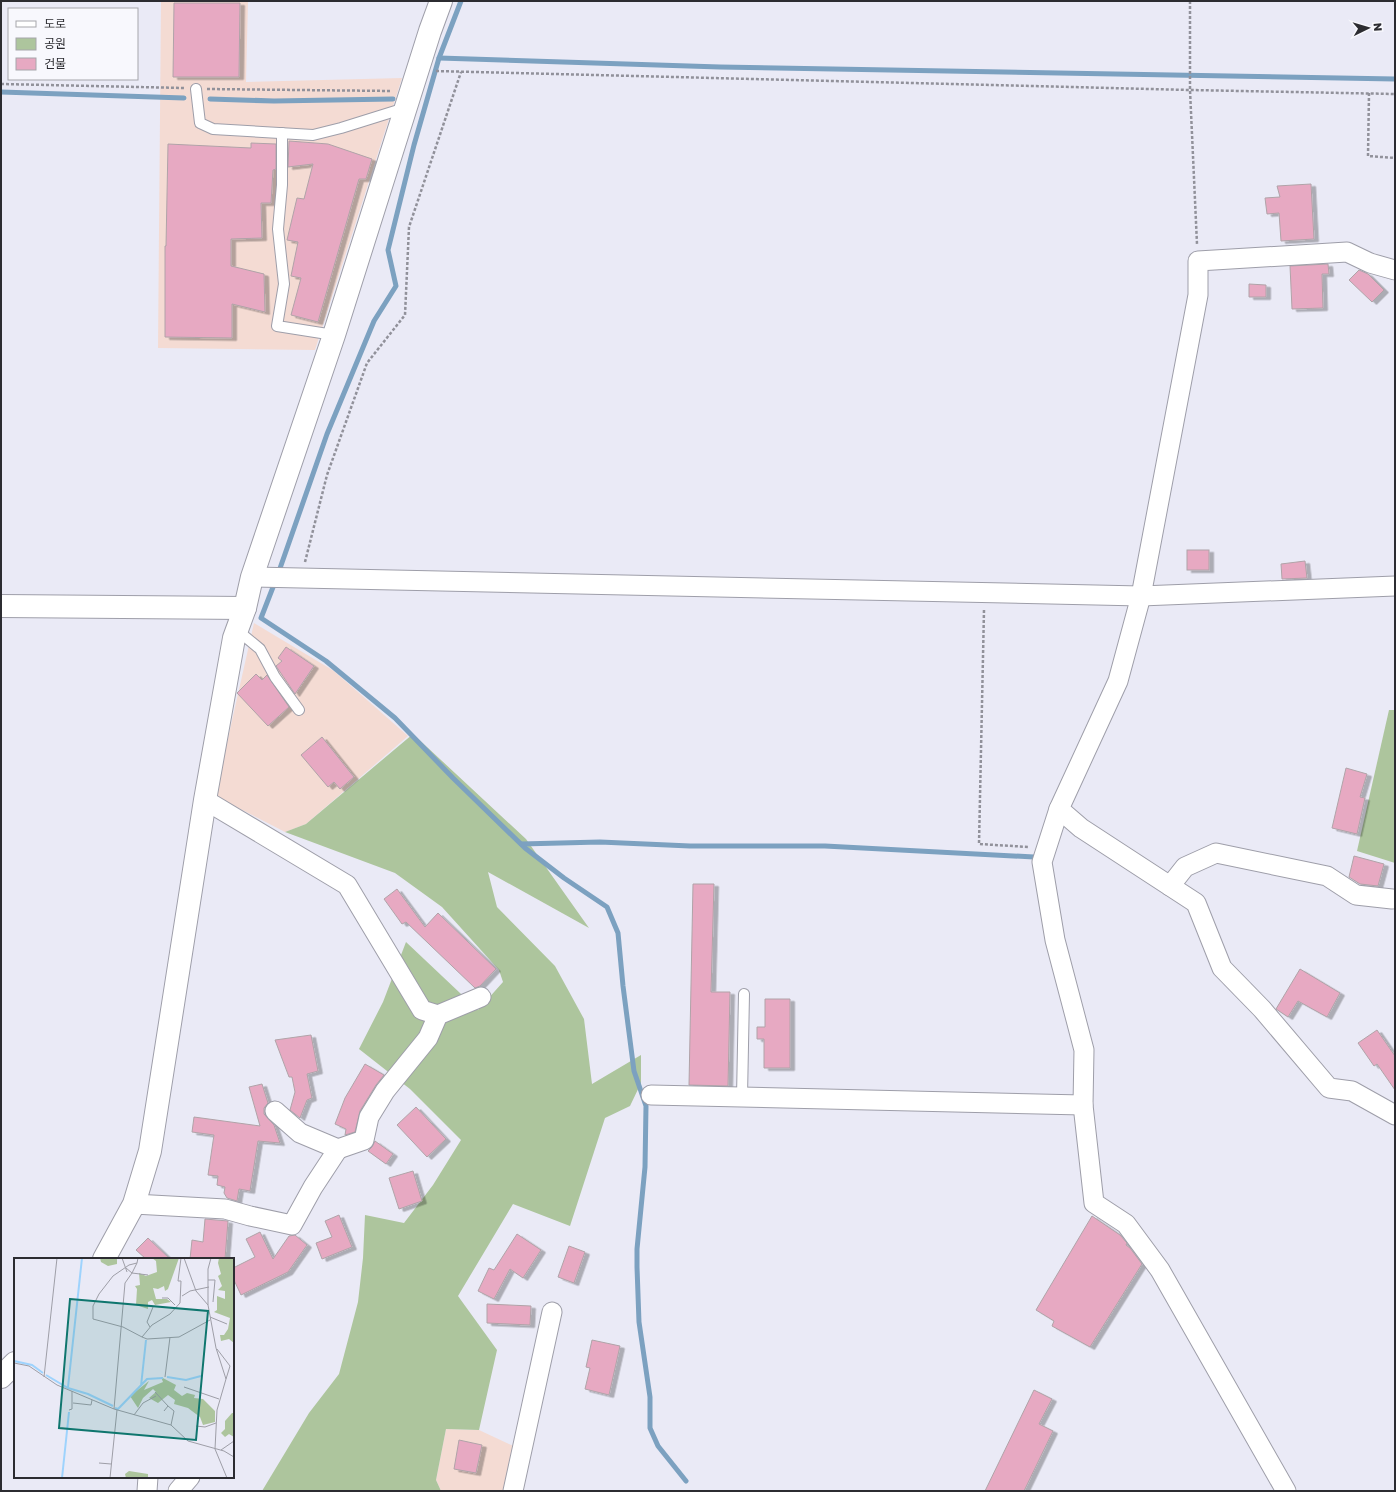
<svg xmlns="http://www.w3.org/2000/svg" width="1396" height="1492" font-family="'Golos Text','Noto Sans KR',sans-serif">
<defs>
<filter id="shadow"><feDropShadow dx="4.5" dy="2.5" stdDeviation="0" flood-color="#0004"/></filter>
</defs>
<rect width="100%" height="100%" fill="#eaeaf6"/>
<g fill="#f4dbd3">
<path d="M161 1H248L246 82 402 78 315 350 158 348Z"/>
<path d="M254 623 334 671 408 736 306 824 285 832 215 796Z"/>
<path d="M446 1429 479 1430 528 1453 519 1491H441L436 1480Z"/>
</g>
<g fill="#adc59d">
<path d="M1389 710H1395V863L1357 851Z"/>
<path d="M413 734 526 839 589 928 488 872 497 907 555 966 584 1019 592 1084 641 1055V1083L630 1106 605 1118 570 1226 513 1204 458 1296 497 1350 479 1430 446 1429 436 1480 441 1491H262L309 1413 339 1374 358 1302 363 1258 365 1215 404 1223 433 1185 461 1140 410 1089 359 1049 383 1002 406 942 478 1010 503 982 499 970 442 907 395 873 285 832 306 824Z"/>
</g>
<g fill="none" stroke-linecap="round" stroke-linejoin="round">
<g stroke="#7ca1c0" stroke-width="5">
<path d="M439 58 720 67 1395 79"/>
<path d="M1 92 184 98"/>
<path d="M210 99 274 101 393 99"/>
<path d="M278 574 327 434 374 321 396 286 388 250 414 145 439 58 461 1"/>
<path d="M275 582 261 618 326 661 395 718 453 778 525 848 564 878 607 907 618 933 623 986 634 1071 646 1106 645 1167 637 1249V1267L639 1322 650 1397V1428L658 1446 686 1481"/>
<path d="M521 844 600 842 690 846H825L1034 857"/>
</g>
</g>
<g fill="#e7a9c2" stroke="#b0a3a8" filter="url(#shadow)">
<path d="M174 3H240L239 77H173Z"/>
<path d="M289 141 328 144 372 159 366 179H359L318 322 291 315 301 278 291 276 298 242 287 240 297 198 304 199 313 164 288 167Z"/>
<path d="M251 143 276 144V169L273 170 271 203H261L262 238 231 239V266L264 274 265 312 232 304V338L165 337V246H166L168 144 251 148Z"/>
<path d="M1311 184 1314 239 1281 241 1279 213 1267 214 1265 198 1280 197 1277 186Z"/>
<path d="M1328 264 1329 274H1322L1323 308 1292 309 1290 266Z"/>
<path d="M1359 270 1368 274 1384 290 1372 302 1349 280Z"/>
<path d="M1249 284 1266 285V297H1249Z"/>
<rect x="1187" y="550" width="22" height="20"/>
<path d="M1305 561 1307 578 1282 579 1281 564Z"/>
<path d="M286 647 314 666 295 694 276 666 282 661 278 658Z"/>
<path d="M256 674 262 680 267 675 289 707 268 726 237 693Z"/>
<path d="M322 737 354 777 340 789 334 782 328 787 301 755Z"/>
<path d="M1346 768 1367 774 1360 797 1365 798 1357 834 1332 828Z"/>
<path d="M1354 856 1384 864 1378 886 1360 884 1349 877Z"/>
<path d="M693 884H714L711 992H730L728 1086 689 1085Z"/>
<path d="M397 889 425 927 438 913 496 969 480 986 475 988 406 922 402 924 384 899Z"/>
<path d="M1300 969 1340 993 1327 1017 1298 1001 1288 1017 1276 1009Z"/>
<path d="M765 999H790V1068H764V1039H757V1027H765Z"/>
<path d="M1377 1030 1395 1056V1090L1377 1064 1374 1066 1358 1043Z"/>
<path d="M311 1035 318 1071 307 1074 312 1098 307 1100 300 1118 290 1110 295 1092 292 1077H289L275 1040Z"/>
<path d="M365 1064 384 1075 376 1085 360 1111 355 1132 345 1135 346 1129 335 1124 345 1098Z"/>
<path d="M262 1084 268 1103 264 1108V1114L274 1125 280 1143 258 1141 250 1191 239 1189 237 1201 227 1198 224 1193 225 1187 217 1185 218 1176 208 1175 214 1135 192 1132 194 1117 260 1126 249 1087Z"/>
<path d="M416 1107 446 1139 427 1157 397 1125Z"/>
<path d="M375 1141 393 1154 386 1164 368 1151 372 1147Z"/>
<path d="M413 1171 422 1201 399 1209 389 1178Z"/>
<path d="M339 1215 352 1247 322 1259 316 1243 332 1237 325 1221Z"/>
<path d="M1092 1216 1120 1235 1127 1243 1126 1245 1130 1248 1142 1264 1090 1347 1052 1326 1054 1321 1036 1310Z"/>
<path d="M205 1219 228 1221 225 1259H190L192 1240 203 1242Z"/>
<path d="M260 1232 273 1259 289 1236 295 1235 307 1245 288 1272 241 1295 233 1278V1268L255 1257 246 1239Z"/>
<path d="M517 1234 541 1250 523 1278 510 1269 494 1299 478 1291 489 1268 494 1270Z"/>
<path d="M148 1238 170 1259H146L136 1250Z"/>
<path d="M569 1246 585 1252 574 1283 558 1277Z"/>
<path d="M487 1304 531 1306 530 1325 487 1323Z"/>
<path d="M592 1340 620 1346 609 1395 585 1389 590 1368 586 1367Z"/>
<path d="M1034 1390 1052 1399 1039 1424 1053 1431 1024 1491H985Z"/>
<path d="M459 1440 482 1445 476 1473 454 1469Z"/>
</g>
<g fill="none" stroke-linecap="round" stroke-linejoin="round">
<g stroke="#9e9ea9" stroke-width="12">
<g id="lane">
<path d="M196 89 200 123 213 129 313 135 341 128 405 108"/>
<path d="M282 133V185L278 229 284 284 277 326 334 335"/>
<path d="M237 630 260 649 275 677 299 710"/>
<path d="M742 1097 744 994"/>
</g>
</g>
<g stroke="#9e9ea9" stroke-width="21">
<g id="street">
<path d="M1395 270 1370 263 1347 252 1198 261V295L1141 596 1118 681 1059 809 1081 828 1196 903 1222 968 1262 1009 1329 1088 1352 1091 1395 1115"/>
<path d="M252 577 1141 596 1395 586"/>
<path d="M205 800 347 885 422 1010 438 1015"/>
<path d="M1059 809 1042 862 1055 940 1084 1050 1083 1105 1094 1203 1126 1224 1160 1270 1286 1491"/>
<path d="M1170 886 1185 867 1216 853 1327 876 1356 895 1392 899"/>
<path d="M651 1095 1083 1105"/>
<path d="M338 1149 364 1140 369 1117 385 1091 428 1038 438 1015 481 997"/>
<path d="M134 1204 225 1209 250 1216 292 1225 313 1187 338 1149 300 1133 275 1111"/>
<path d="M147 1491 148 1477"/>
<path d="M178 1491 190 1477"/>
<path d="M513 1491 552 1312"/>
</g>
</g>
<g stroke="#9e9ea9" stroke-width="24">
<g id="secondary">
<path d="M1 606 245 608"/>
<path d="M104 1259 134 1204 150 1151 205 800 234 638 245 608 252 577 334 335 430 31 441 1"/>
<path d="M1 1377 15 1363"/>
</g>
</g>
<g stroke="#91919a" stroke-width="2.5" stroke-dasharray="3 2" stroke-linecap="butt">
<path d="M1190 1V90L1197 244"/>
<path d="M436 71 1190 90 1395 94"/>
<path d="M1 84 184 88"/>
<path d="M207 89 392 91"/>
<path d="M1369 93 1368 156 1395 158"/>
<path d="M305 562 327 475 367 363 405 315 409 227 461 72"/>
<path d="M984 610 979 844 1029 847"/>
</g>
<use href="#lane" stroke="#fff" stroke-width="10"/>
<use href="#street" stroke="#fff" stroke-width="19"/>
<use href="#secondary" stroke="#fff" stroke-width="22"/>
</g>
<g transform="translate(14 1258)">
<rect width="220" height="220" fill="#eaeaf6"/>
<path d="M86 0H103V6L94 8 87 4ZM138 0H165L154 31 151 33 150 28 144 31 139 30 142 41H153L157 44 141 47 138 42 134 44V51L122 47 123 31 121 28 126 27 125 15 132 18 143 14 142 3ZM205 0H220V85L215 81 207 83 206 77H210L214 71 216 60 200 54 203 52V38L211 41V33L204 32 208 28 204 18 207 16 204 5ZM147 119 162 127 160 132 168 138 173 135 181 137 180 140 189 141 201 153V164L189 167 186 159 174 150 160 146 161 142 154 137 144 145 135 140 142 134 139 131 129 140 124 150 116 138 135 123 130 132 149 124ZM218 155H220V179L215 176 211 179 207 175 211 171V163ZM115 213 134 216V219L112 220 111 216Z" fill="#adc59d"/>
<path fill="none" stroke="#9ed3fd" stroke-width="2" d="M0 103 18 107 29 115M32 117 54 130 74 136 99 148M153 119 172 122 187 118M127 128 132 82M54 129 68 0M101 150 104 151 133 121 149 120M48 220 55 154"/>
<path fill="none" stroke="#9e9ea7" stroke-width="1" d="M108 0 113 14M124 0 123 5 115 7 99 18 85 36 79 48V61L109 69 128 79 138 67 156 56 166 45 167 23H164L167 0M170 0 182 33 194 47M197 0 194 11V47L202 90 212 121 203 152 201 191 213 220M123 5 118 15 134 17M194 22H201L199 44M168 38 176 33 195 29M148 40H154L161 47M196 59 213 66M136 69 133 64 139 49M128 79 133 81 165 79 196 62M203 91 216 108 212 121M0 105 15 108 43 127 100 151 157 167 174 183 210 193 220 199M30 119 43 0M151 119 156 79M170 129 205 141M141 134 154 148M59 145 77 147 78 142M100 151 111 25 118 15 112 10M55 152 58 151V133M150 153 154 148 160 153 157 167M120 157 129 145 142 138M182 168 191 169 202 165M207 192 220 183M85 205 97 206M96 220 103 152"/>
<path fill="#0f766e" fill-opacity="0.15" stroke="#0f766e" stroke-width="2" d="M56 41 194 53 182 182 45 170Z"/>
<rect width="220" height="220" fill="none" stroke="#2c2c31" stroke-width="2"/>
</g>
<rect width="1396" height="1492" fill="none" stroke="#2c2c31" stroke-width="4"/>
<rect x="8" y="8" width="130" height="72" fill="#f8f8fd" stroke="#a6a6ab"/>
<rect x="16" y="21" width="20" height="6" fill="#ffffff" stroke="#a6a6ab"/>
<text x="44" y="28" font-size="12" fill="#2c2c31">도로</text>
<rect x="16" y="38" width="20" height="12" fill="#adc59d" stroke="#a6a6ab"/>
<text x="44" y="48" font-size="12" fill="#2c2c31">공원</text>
<rect x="16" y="58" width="20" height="12" fill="#e7a9c2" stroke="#a6a6ab"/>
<text x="44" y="68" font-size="12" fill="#2c2c31">건물</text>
<g transform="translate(1368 28) rotate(85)" stroke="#f8f8fd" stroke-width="3" paint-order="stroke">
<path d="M0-3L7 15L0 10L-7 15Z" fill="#2c2c31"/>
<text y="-6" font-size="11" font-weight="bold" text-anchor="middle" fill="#2c2c31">N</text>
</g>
</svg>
